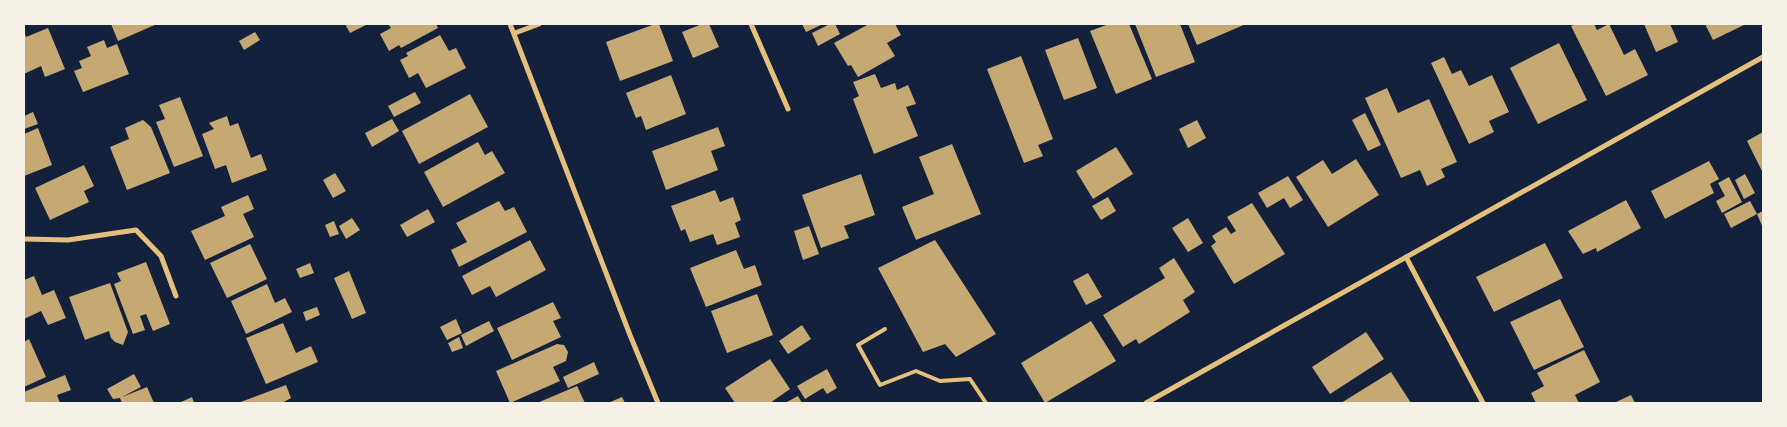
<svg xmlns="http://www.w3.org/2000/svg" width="1787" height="427" font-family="'Sofia Sans Condensed',sans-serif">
<rect width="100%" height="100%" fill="#14213d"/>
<g fill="#c6a872">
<path d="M111 24H157L118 41Z"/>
<path d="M345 24H368L350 33Z"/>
<path d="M388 24H436L438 28 401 48 399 45 389 51 380 34 391 28Z"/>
<path d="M655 24H659L673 61 620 81 606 42Z"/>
<path d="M702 24H709L719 47 693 58 682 32Z"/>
<path d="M802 24H823L806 32Z"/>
<path d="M830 24H835L840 34 818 46 812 33Z"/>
<path d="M869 24H895L901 35 887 43 895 56 858 77 851 65 848 66 834 43Z"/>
<path d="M1109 24H1129L1152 79 1116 94 1090 31Z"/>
<path d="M1135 24H1180L1195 62 1156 77Z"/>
<path d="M1188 24H1246L1197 45Z"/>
<path d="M1577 24H1594L1597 30 1609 24 1624 55 1635 49 1648 75 1606 96 1571 26Z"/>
<path d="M1644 24H1670L1678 42 1656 52Z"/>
<path d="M1705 24H1746L1713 40Z"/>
<path d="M48 28 65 69 45 77 41 66 24 74V31L26 37Z"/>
<path d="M255 32 260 40 244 50 239 41Z"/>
<path d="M440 35 449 51 456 48 466 68 426 88 418 73 409 78 400 60 408 56 406 53Z"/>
<path d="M1078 38 1097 88 1064 100 1045 50Z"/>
<path d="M104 40 107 48 117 44 129 74 83 92 74 71 82 68 79 61 91 56 87 47Z"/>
<path d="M1559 43 1587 100 1538 124 1510 68Z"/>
<path d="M1021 56 1053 139 1038 145 1043 156 1024 163 987 69Z"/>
<path d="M1444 57 1452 74 1461 70 1469 86 1492 75 1509 112 1489 121 1494 132 1469 144 1431 63Z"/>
<path d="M875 74 881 88 895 83 897 90 908 85 916 104 906 107 918 136 874 154 853 99 859 96 853 82Z"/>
<path d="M671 75 686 114 646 130 641 116 636 118 626 93Z"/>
<path d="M1387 88 1398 113 1429 99 1457 162 1441 169 1445 177 1427 186 1420 170 1401 178 1365 98Z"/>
<path d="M415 92 421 103 394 117 388 106Z"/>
<path d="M470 94 488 127 419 164 402 131Z"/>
<path d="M180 97 203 156 174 167 156 122 165 119 159 105Z"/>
<path d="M33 112 38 124 24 129V116Z"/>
<path d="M1365 113 1381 145 1368 151 1352 120Z"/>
<path d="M227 116 230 126 238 123 251 158 261 154 267 170 232 183 226 165 215 169 202 134 214 129 209 123Z"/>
<path d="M392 119 399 131 372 147 365 133Z"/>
<path d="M143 120 151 127 170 173 127 190 110 147 129 139 125 128Z"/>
<path d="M1197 120 1206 138 1188 148 1179 129Z"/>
<path d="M718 127 725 146 711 151 718 170 666 190 652 151Z"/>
<path d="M38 128 52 165 24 176V134Z"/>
<path d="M1763 132V173L1747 141Z"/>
<path d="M478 142 485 155 492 151 505 173 443 207 424 172Z"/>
<path d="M952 144 981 214 916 240 902 207 934 194 919 157Z"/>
<path d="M1116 147 1133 174 1093 199 1076 171Z"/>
<path d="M1356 159 1379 195 1328 227 1296 177 1323 160 1332 174Z"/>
<path d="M1709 161 1719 179 1710 184 1714 193 1665 219 1651 191Z"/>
<path d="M84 165 94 186 84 191 89 202 50 220 35 188Z"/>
<path d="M335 173 346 191 333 198 323 180Z"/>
<path d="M861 174 875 215 844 226 849 238 821 248 802 195Z"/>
<path d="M1745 174 1755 193 1744 199 1735 180Z"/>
<path d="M1288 176 1303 200 1290 208 1284 198 1267 208 1258 193Z"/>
<path d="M1729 177 1742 202 1722 213 1716 201 1725 196 1718 183Z"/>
<path d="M715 190 720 202 733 197 741 220 735 223 740 237 717 245 713 234 690 242 685 229 681 231 671 206Z"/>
<path d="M248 195 254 209 243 214 254 237 205 260 191 231 225 216 221 207Z"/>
<path d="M1108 197 1116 211 1101 220 1092 206Z"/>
<path d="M1626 200 1641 228 1597 252 1596 248 1583 254 1568 231Z"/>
<path d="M499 201 505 211 514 207 527 232 459 267 451 250 467 242 456 223Z"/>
<path d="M1750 201 1757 214 1763 211V228L1757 214 1731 228 1724 214Z"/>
<path d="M1252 203 1285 254 1234 284 1211 246 1216 242 1212 236 1226 227 1231 234 1236 231 1227 217Z"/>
<path d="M428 209 435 222 407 237 400 225Z"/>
<path d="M352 218 360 230 346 239 339 226Z"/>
<path d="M1188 218 1203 243 1188 252 1172 228Z"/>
<path d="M334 221 339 234 330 237 325 225Z"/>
<path d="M809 226 819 254 803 260 794 231Z"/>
<path d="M530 240 546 270 496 297 490 286 472 295 462 276Z"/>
<path d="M935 240 996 334 956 357 945 344 923 352 878 268Z"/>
<path d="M1545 243 1563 278 1494 312 1476 277Z"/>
<path d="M250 244 267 279 227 298 210 263Z"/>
<path d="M736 250 744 269 755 265 762 285 706 307 690 268Z"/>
<path d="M1174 258 1195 292 1183 300 1190 312 1139 344 1136 339 1123 347 1103 315 1165 278 1159 268Z"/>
<path d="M146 262 170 324 153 331 146 314 140 316 145 330 133 334 114 284 121 281 117 273Z"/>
<path d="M310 263 314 273 300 278 296 269Z"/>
<path d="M349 271 366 313 352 319 334 278Z"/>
<path d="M1088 273 1102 297 1086 305 1073 281Z"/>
<path d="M34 276 42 295 54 290 66 318 48 325 41 311 24 319V280Z"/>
<path d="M110 283 128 332 123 345 115 342 111 338 109 331 85 340 69 297Z"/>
<path d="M267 284 275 303 285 298 292 312 246 334 231 301Z"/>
<path d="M757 294 773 335 727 353 711 311Z"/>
<path d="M1560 299 1584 347 1534 370 1510 322Z"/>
<path d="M553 302 561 318 553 321 561 337 512 360 497 328Z"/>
<path d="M317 307 320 315 306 321 303 312Z"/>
<path d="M456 319 462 333 447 340 440 327Z"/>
<path d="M489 321 494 331 466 346 461 335Z"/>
<path d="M1091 321 1116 361 1045 403 1021 363Z"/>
<path d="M283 323 296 353 311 346 318 362 266 384 246 338Z"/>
<path d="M802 325 811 339 788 354 779 341Z"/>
<path d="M1366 332 1384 359 1330 394 1312 367Z"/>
<path d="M459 337 463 348 452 352 448 343Z"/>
<path d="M29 339 46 377 24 387V342Z"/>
<path d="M557 344 564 345 568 352 566 361 553 367 560 381 510 403 496 371Z"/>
<path d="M1584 350 1600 382 1575 395 1579 403H1536L1531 393 1544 386 1537 373Z"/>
<path d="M770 359 790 389 770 403H735L725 388Z"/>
<path d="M594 362 599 374 568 388 563 377Z"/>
<path d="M827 369 837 388 827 394 823 388 805 399 797 386Z"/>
<path d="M1391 372 1411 403H1341Z"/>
<path d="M134 374 141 387 122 397 147 387 154 403H122L120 398 113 399 107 389Z"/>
<path d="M65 375 71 390 57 395 60 403H24V392Z"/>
<path d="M286 385 291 398 282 403H238Z"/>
<path d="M577 386 585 403H537Z"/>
<path d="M1631 395 1635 403H1614Z"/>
<path d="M798 396 802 403H785Z"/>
<path d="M192 397 194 403H179Z"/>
<path d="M622 397 625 403H608Z"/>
</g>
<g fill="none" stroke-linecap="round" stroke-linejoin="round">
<path stroke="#e5c07b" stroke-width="4" d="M885 329 858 345 880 385 916 371 940 381 970 379 986 403"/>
<g stroke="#e5c07b" stroke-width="5">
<path d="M510 24 630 335 658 403"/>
<path d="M751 24 788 109"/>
<path d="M515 33 539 24"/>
<path d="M24 239 68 240 136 230 161 256 176 296"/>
<path d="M1406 257 1483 403"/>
<path d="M1146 403 1763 57"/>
</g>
</g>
<rect width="1787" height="427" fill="none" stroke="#f6f1e7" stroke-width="50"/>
</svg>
